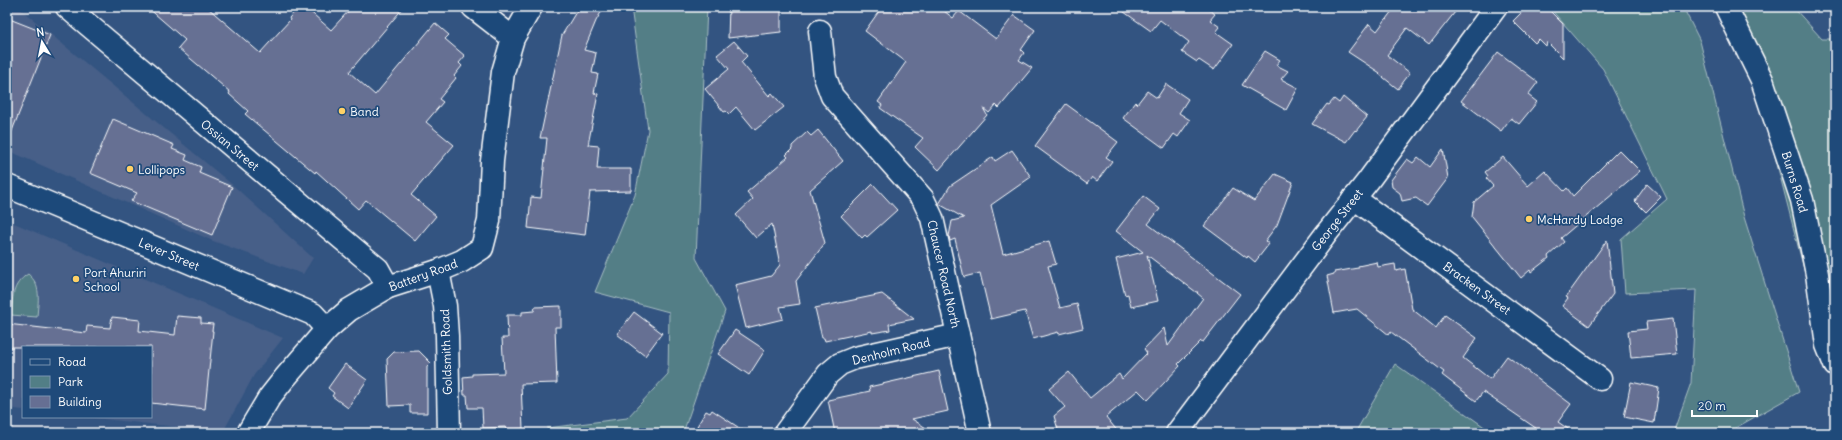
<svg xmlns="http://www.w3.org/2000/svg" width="1842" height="440" font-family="Delius,sans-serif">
<rect width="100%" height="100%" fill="#335481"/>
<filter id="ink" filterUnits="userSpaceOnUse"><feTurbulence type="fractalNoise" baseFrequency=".025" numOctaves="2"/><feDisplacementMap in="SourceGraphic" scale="8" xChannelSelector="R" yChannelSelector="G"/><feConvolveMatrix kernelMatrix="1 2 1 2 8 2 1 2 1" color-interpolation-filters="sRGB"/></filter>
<g filter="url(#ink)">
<g fill="#465f88">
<path d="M7 7H18L235 187 313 258 303 274 213 241 7 150Z"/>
<path d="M7 220 283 338 254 375 223 432 85 417H151V347H23V410L7 408Z"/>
</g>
<g fill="#527e86" stroke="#a8bec2">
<path d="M631 7H707L696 258 725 311 683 433H548L547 428 627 418 668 374 669 312 595 292 635 195 648 130Z"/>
<path d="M1549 7H1683L1700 41 1744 217 1799 392 1730 431V433H1673L1691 383 1696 290 1625 293 1621 239 1667 199 1603 69Z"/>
<path d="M1721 7H1793L1822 39H1835V365L1818 324 1759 94Z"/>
<path d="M28 274C42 285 38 301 37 317L11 315C13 298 11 285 28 274Z"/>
<path d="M1395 364 1493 433H1355Z"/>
</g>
<g fill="#666f93" stroke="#fff">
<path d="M147 7H207L260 53 290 20 289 18 299 7H305L331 30 352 7H404L349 72 375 95 435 23 449 35 445 39 465 56 459 63 462 66 454 76 456 78 439 99 443 102 426 122 454 145 411 195 436 216 415 241 366 200 358 209 316 171 315 173 245 114 248 111 229 94 230 92 178 48 185 40Z"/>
<path d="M579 7H604L596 21 584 50 596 53 592 73 598 74 594 93 598 94 588 145 599 146 597 169H631V191L590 192 585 235 528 228 531 197 541 198 547 138H540L562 35Z"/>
<path d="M729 7H781V32L728 38Z"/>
<path d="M882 7H939L953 18 959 11 996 39 1014 15 1035 30 1021 50 1024 53 1019 60 1032 68 999 108 996 105 989 113 983 108 987 115 939 170 915 147 923 138 880 108 882 105 878 102 906 62 865 31Z"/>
<path d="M1117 7H1206L1215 14 1210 20 1220 27 1216 32 1233 44 1214 70 1199 60 1197 62 1182 52 1189 42 1160 20 1151 31Z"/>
<path d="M1395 7H1459L1429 45 1407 28 1387 55 1410 73 1398 89 1379 74 1380 73 1348 52 1369 24 1377 31Z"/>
<path d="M1527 7H1546L1563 24V58L1547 42 1546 46 1539 39 1535 43 1513 21Z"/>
<path d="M7 18 50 35 8 141H7Z"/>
<path d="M734 41 747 56 741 62 769 96 772 93 784 107 755 130 736 107 729 114 726 111 724 112 705 89 729 69 717 55Z"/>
<path d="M1265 51 1280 60 1276 65 1288 71 1281 79 1298 88 1286 110 1242 85Z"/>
<path d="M1498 52 1538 82 1528 95 1537 102 1519 124 1511 118 1501 131 1461 101Z"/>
<path d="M1166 84 1188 99 1179 113 1190 120 1178 137 1174 134 1164 148 1123 118 1135 102 1137 104 1147 91 1157 98Z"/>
<path d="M1343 97 1367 117 1356 131 1355 130 1346 142 1312 124 1327 104 1329 105 1334 99 1339 103Z"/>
<path d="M1066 104 1118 142 1106 157 1112 161 1097 181 1092 177 1087 184 1035 146Z"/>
<path d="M113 119 174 145 172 149 187 155 185 160 201 167 199 173 232 187 212 235 131 201 137 193 90 173Z"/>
<path d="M818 130 843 161 810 190 825 243 796 281 800 304 780 307 783 319 746 328 735 285 771 276 780 265 772 224 756 238 736 215 753 199 747 192 788 157 786 155 792 149V146L807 132 811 136Z"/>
<path d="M1443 149 1448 178 1427 206 1416 198 1402 201 1400 193 1392 187 1391 180 1407 159 1413 163 1418 157 1430 167Z"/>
<path d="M1012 150 1031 177 991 205 1003 254 1049 241 1056 264 1048 266 1060 308 1077 304 1083 328 1059 334 1058 332 1033 339 1025 311 991 319 980 273 964 277 955 239 950 241 949 236 952 221 964 218 939 204 950 186 993 157 995 161Z"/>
<path d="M1619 150 1640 171 1561 238 1564 242 1548 256 1549 258 1531 272 1530 270 1521 278 1472 217 1474 202 1493 186 1486 178 1488 176 1485 172 1503 157 1528 186 1545 171 1564 191 1567 188 1573 196Z"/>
<path d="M1275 174 1293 182 1277 225 1265 241 1269 244 1255 262 1248 256 1247 258 1204 226 1233 188 1254 201Z"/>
<path d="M873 184 897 210 867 237 865 235 862 238 841 216Z"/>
<path d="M1647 184 1661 197 1646 212 1635 201Z"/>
<path d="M1143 196 1160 209 1148 224 1240 294 1203 342 1201 341 1178 364 1180 366 1148 400 1138 390 1106 417 1119 433H1059L1054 416 1065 407 1049 389 1069 372 1090 398 1119 374 1122 379 1147 353 1144 349 1164 328 1168 346 1203 298 1197 293 1198 292H1196L1147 255 1158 301 1131 307 1128 294 1125 295 1116 259 1143 252 1116 231Z"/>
<path d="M1607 240 1613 294 1589 326 1562 306 1568 298 1566 297Z"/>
<path d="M1377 262 1378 267 1395 264 1396 271 1405 269 1412 309 1436 328 1445 315 1477 338 1463 358 1490 379 1507 356 1571 404 1558 422 1574 433H1543L1483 392 1476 401 1442 375 1444 372 1391 332 1389 335 1357 309 1334 313 1327 276 1334 274V272L1358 268V266Z"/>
<path d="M882 294 914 319 889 324 890 330 872 333V331L825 341 824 338H822L815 308Z"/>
<path d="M561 306V327H555L557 383 521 384 523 429 506 430V427L483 428 482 408H468L467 395H464L463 377 472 376V374L504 373 502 338H508L507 315H522V312L534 311 535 307Z"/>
<path d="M634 312 662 333 645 356 617 334Z"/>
<path d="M177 316 201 318V323L213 324 212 331H213L205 409 151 403V347H7V324L86 333 87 326 110 328 112 317 140 320 139 331 175 335Z"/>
<path d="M1673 319 1677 354 1631 358 1628 331 1647 329 1646 322Z"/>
<path d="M735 330 765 350 749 375 718 354Z"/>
<path d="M419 351 431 363 427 367V413H410V405L389 406 387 359 394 352Z"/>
<path d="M345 364 367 380 348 408 332 396 334 393 328 388Z"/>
<path d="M939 371 948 411 912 419 934 433H835L828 400 870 391 869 387Z"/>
<path d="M1631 382 1659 388 1654 423 1624 417Z"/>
<path d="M712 410 747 433H693L706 411 710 413Z"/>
</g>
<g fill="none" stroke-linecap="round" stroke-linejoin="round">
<g stroke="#fff" stroke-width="25">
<g id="street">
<path d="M67 7 378 269 388 287"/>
<path d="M473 7 513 38"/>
<path d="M1726 7 1762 80 1802 200 1817 274 1827 345 1835 365"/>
<path d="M820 31 825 77 832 96 923 199 932 218 980 433"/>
<path d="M7 186 313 314 327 329"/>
<path d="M1354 198 1600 379"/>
<path d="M438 271 445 306 447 336 449 433"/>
<path d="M785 433 828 374 840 364 855 358 958 335"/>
<path d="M1177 433 1326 234 1368 181 1496 7"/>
</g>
</g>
<g stroke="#fff" stroke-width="25">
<path id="secondary" d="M248 433 269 398 284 379 327 329 349 310 388 287 438 271 462 261 482 248 489 221 492 161 503 72 513 38 531 7"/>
</g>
<use href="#street" stroke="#1f4a7a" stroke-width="22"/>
<use href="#secondary" stroke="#1f4a7a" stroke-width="22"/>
</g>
</g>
<g fill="#ffd166" stroke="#1f4a7a" stroke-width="1.5">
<circle cx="342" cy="111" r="4"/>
<circle cx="130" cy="169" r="4"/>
<circle cx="1529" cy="219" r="4"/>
<circle cx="76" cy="279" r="4"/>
</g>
<g text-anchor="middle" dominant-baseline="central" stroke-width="3.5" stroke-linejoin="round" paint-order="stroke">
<g font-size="12" fill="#fff" stroke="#1f4a7a" text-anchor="start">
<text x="350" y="111">Band</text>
<text x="138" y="169">Lollipops</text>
<text x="1537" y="219">McHardy Lodge</text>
<text x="84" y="272">Port Ahuriri<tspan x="84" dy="14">School</tspan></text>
</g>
<g font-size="12" fill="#fff" stroke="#1f4a7a">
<text transform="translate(230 145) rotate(40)">Ossian Street</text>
<text transform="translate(1795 182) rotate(73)">Burns Road</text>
<text transform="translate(1337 220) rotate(-52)">George Street</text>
<text transform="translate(169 254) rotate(23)">Lever Street</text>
<text transform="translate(944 274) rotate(77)">Chaucer Road North</text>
<text transform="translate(423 275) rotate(-20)">Battery Road</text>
<text transform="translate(1477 288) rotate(36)">Bracken Street</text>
<text transform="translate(891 351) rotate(-14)">Denholm Road</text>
<text transform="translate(446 352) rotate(-92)">Goldsmith Road</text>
</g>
</g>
<rect width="1842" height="440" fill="none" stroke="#1f4a7a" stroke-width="24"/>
<rect x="12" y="12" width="1818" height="416" fill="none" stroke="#fff" stroke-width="1.5" filter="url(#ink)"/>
<rect x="22" y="346" width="130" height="72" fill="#1f4a7a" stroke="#7992af"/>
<rect x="30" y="359" width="20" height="6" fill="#1f4a7a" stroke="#7992af"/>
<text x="58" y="366" font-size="12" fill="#ffffff">Road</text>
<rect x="30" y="376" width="20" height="12" fill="#527e86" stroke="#7992af"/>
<text x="58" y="386" font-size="12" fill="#ffffff">Park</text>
<rect x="30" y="396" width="20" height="12" fill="#666f93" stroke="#7992af"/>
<text x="58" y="406" font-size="12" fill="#ffffff">Building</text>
<g transform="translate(42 42) rotate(350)" stroke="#1f4a7a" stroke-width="3" paint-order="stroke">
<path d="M0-3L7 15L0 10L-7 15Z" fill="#ffffff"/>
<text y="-6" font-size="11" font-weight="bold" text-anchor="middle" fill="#ffffff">N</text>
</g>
<path d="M1692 410v6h65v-6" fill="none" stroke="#ffffff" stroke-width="2"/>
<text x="1698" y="410" font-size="12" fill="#ffffff" stroke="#1f4a7a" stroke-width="3" paint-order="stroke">20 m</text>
</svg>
